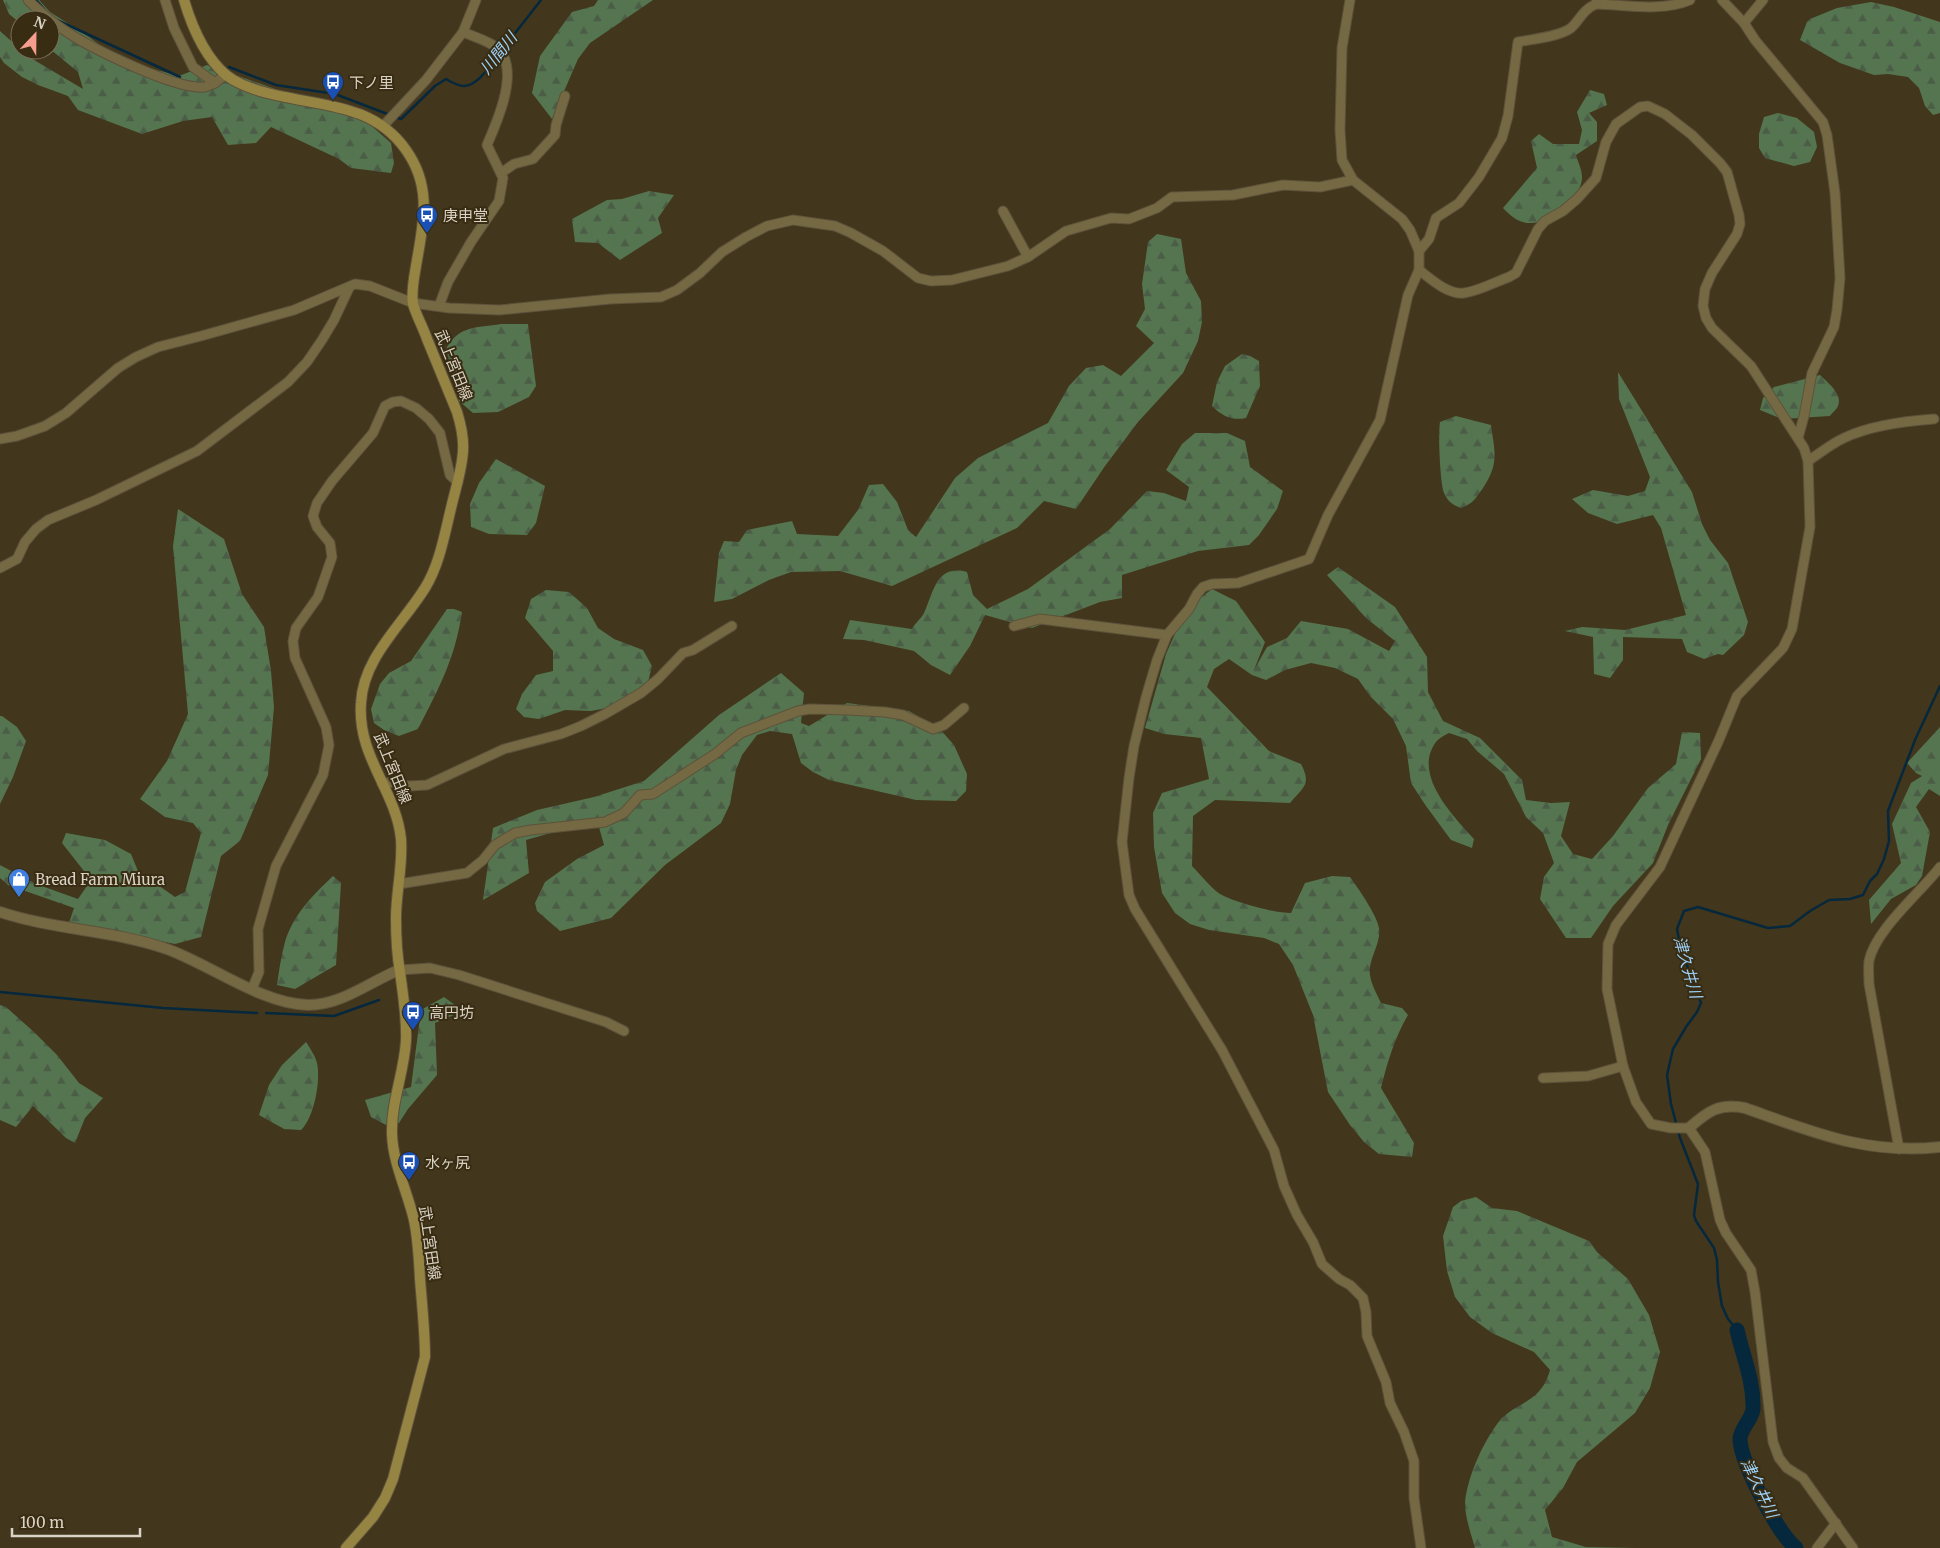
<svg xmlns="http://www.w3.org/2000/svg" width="1940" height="1548" font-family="Merriweather,'Noto Sans JP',serif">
<defs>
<pattern id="forest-firs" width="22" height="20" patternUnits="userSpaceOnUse" patternTransform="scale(1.25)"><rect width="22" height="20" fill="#54754f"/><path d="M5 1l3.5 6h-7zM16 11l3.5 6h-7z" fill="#4b5d46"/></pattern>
</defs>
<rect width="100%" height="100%" fill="#42361d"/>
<g fill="url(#forest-firs)">
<path d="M3 0H39L50 12 89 37 120 60 179 76 207 65 366 121 391 143 394 163 391 173 351 168 339 159 271 127 256 143 228 145 212 117 183 121 142 134 78 110 68 96 38 85 22 77 4 63 0 57V31L29 57 83 89 78 72 50 49V20H20V23L9 14Z"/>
<path d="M598 0H653L590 43 578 59 552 119 532 93 540 56 572 12 594 6Z"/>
<path d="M1871 2 1894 7 1940 22V113L1933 115 1925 106 1919 88 1908 77 1888 74 1874 75 1840 63 1800 40 1807 22 1810 19 1837 8Z"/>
<path d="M1590 90 1604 94 1607 105 1589 113 1597 122V141L1576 155C1578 162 1582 170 1582 177 1583 197 1548 225 1529 223 1518 223 1510 215 1503 208L1537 168 1531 141 1539 134 1553 144H1579L1582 130 1577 112Z"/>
<path d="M1778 113 1797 118 1814 132 1817 147 1810 162 1794 166 1765 158 1759 148V134L1764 117Z"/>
<path d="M649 191 674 195 658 218 662 233 620 260 598 243 575 242 572 219 607 200 622 199Z"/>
<path d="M1157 234 1181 239 1186 273 1201 301 1202 322 1198 341 1183 373 1138 422 1105 466 1076 509 1044 501 1017 528 892 586 840 571 791 572 769 580 732 599 714 602 719 553 724 541 739 542 747 530 792 521 797 534 838 536 858 510 869 485 883 484 897 502 908 530 916 537 955 478 978 458 1048 423 1069 386 1086 368 1103 365 1121 376 1154 343 1136 326 1145 309 1142 284 1148 242Z"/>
<path d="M501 324H528L536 386 529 397 498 412 473 413 459 401 446 349C459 325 477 328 501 324Z"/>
<path d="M1242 354 1250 356 1259 361 1260 386 1246 418C1232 421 1222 416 1212 406L1217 382 1225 366Z"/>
<path d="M1618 372 1692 492 1702 524 1710 540 1728 563 1748 622 1744 635 1723 655 1718 654 1704 659 1687 652 1682 639 1623 637V660L1610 678 1594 674 1593 637 1565 631 1582 627 1625 630 1686 615 1661 528 1653 515 1617 524 1588 513 1572 499 1593 490 1628 496 1645 491 1650 477 1619 399Z"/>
<path d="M1820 375C1828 383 1843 394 1838 406 1837 409 1832 413 1830 416L1782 419 1760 410 1763 398 1774 387Z"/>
<path d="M1456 416 1491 425C1495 453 1499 464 1483 488 1475 499 1474 503 1461 508 1453 505 1448 502 1444 493 1440 482 1438 434 1440 422Z"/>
<path d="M1195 433H1227L1245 441 1250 467 1283 491 1277 509 1259 535 1249 545 1198 551 1122 575V598L1100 602 1032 628 985 615 970 646 950 675 931 665 914 651 864 640 843 639 850 620 912 629C915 623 921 619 924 613 934 592 936 564 967 572L973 595 987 609 1028 589 1110 529 1147 491 1164 493 1186 501 1189 487 1166 470 1182 444Z"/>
<path d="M496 459 545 486 536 523 527 535 489 534 471 527 470 504 479 483Z"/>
<path d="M178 509 224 539 242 594 264 627 271 671 274 707 268 775 240 841 221 856 201 937 175 944 69 923 74 908 8 885 0 878V865L36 884 78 899 91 880 62 843 66 833 105 840 131 854 138 871 175 897 185 892 201 833 193 823 165 817 140 799 167 761 188 714 173 546Z"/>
<path d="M1338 567 1395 607 1427 657 1428 692 1443 721 1480 738 1522 780 1526 800 1551 803 1570 802 1561 836 1573 854 1592 859 1613 836 1648 788 1676 764 1682 732 1700 733 1701 759 1668 825 1653 863 1613 906 1591 938H1566L1540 899 1544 877 1554 863 1543 833 1526 817 1504 774 1477 751 1467 739 1449 733C1445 735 1439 738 1436 742 1412 774 1453 816 1474 839L1472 848 1451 840 1426 806 1411 783 1406 746 1393 719 1370 696 1358 679 1335 668 1311 663 1285 670 1266 680 1252 675 1229 659 1214 669 1207 687 1269 751 1301 764C1312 785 1303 787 1290 803L1215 800 1193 816 1192 866C1201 875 1210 887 1220 894 1234 902 1274 913 1291 913L1305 883 1332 876 1350 877C1358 888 1377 915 1379 928 1381 941 1372 954 1370 967 1368 979 1376 992 1381 1003L1402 1008 1408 1015C1395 1037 1387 1063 1381 1088L1414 1143 1412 1157 1379 1154 1364 1142 1350 1125 1328 1092 1313 1015 1293 965 1279 944 1264 938 1209 930 1190 924 1175 913 1162 893 1154 847 1153 813 1162 793 1209 779 1201 738 1164 734 1145 728 1166 654 1186 609 1212 589 1236 601 1265 642 1254 670 1267 647 1287 638 1301 621 1348 629 1389 651 1395 641 1366 618 1327 575Z"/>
<path d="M546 590 569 592 587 608 598 628 614 639 643 650 652 666 647 686 633 703 591 711 565 710 539 719 524 717 516 709 522 694 536 675 553 671V651L525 618 531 599Z"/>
<path d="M447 609H454L462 612C455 659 439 688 418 729L399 736 384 730 374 723 371 709 380 684 389 673 411 661Z"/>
<path d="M781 673 804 693 801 723 809 726 847 703 909 711 939 728 954 745 967 774 966 791 956 801 916 800 829 780 813 772 801 763 792 734 770 731 757 735 742 755 736 770 730 804 721 823 665 865 611 918 560 931 537 911 535 903 545 882 577 859 604 845 597 820 526 840 529 873 483 900 493 828 537 810 594 797 644 781 719 715Z"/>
<path d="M0 716H2L17 727 26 741 13 777 0 804Z"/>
<path d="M1940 727V796L1929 789 1916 807 1930 832 1922 876 1916 885 1891 899 1871 924 1869 900 1901 863 1892 824 1911 783 1922 776 1916 773 1907 763Z"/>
<path d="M333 876 341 883 336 965 295 989 277 985C279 971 281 956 285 942 293 915 313 895 333 876Z"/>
<path d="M444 997 463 1011 435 1023 437 1075 408 1109 399 1123 388 1126 371 1117 365 1100 411 1087 421 1010Z"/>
<path d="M0 1005 6 1007 34 1032 57 1055 79 1083 103 1098 85 1118 75 1143 66 1138 33 1106 16 1127 0 1120Z"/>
<path d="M306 1042C310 1048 315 1056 317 1063 321 1080 314 1118 301 1130L284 1129 259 1115 269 1085 282 1065Z"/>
<path d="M1476 1197 1492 1208 1517 1211 1589 1241 1597 1252 1628 1279 1649 1315 1660 1352 1650 1388 1635 1413 1577 1462 1563 1488 1545 1510 1552 1537 1586 1547 1636 1548H1475C1471 1534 1465 1517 1465 1503 1467 1477 1485 1437 1502 1418 1521 1400 1541 1402 1550 1370L1534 1352 1492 1333 1470 1317 1455 1297 1447 1271 1443 1236 1453 1207 1461 1201Z"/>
</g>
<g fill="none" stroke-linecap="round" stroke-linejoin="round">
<g stroke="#06283d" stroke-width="2.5">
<path d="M36 0 45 10"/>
<path d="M57 20 180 77"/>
<path d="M502 50 541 0"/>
<path d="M229 67 276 85 335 94 390 115"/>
<path d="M395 117 401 119 435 86 446 79C451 82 459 86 464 86 479 85 490 65 499 54"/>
<path d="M0 992 163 1008 257 1013"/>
<path d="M266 1013 334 1016 379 1000"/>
<path d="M1737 1330 1728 1319 1722 1306 1718 1282 1717 1260 1714 1248 1696 1221 1694 1215 1698 1184 1680 1138 1671 1104 1667 1075 1673 1049 1686 1027 1697 1012 1701 1003 1681 950 1677 929 1684 911 1698 907 1768 928 1790 926 1810 911 1829 900 1850 899 1863 895 1870 881 1877 874 1884 859 1889 841 1888 811 1915 740 1940 686"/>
</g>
<path stroke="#06283d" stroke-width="15" d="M1737 1330C1743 1357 1754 1381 1753 1409 1752 1420 1740 1428 1740 1440 1741 1463 1778 1534 1796 1548"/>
<g stroke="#5d523b" stroke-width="11">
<g id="minor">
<path d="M28 0C40 12 53 23 67 32 91 48 176 90 204 87 207 87 212 84 215 83"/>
<path d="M165 0 174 28 193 67 215 83 226 74"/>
<path d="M1350 0 1342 48 1340 130 1342 160 1353 180 1402 219 1410 230 1419 251V270L1408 295 1380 420 1328 515 1309 559 1238 583 1212 584 1203 587 1197 594 1189 609 1167 635 1157 660 1146 697 1134 746 1129 778 1122 842 1129 895 1135 909 1222 1050 1274 1150 1284 1186 1297 1215 1313 1242 1322 1264 1339 1279 1350 1285 1363 1298 1366 1312 1367 1336 1386 1382 1390 1403 1404 1432 1414 1461V1498L1421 1548"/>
<path d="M1722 0 1744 23"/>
<path d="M1763 0 1744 23 1755 40 1823 122 1827 135 1835 193 1840 278 1837 310 1834 327 1812 373 1804 416 1798 438"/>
<path d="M1596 4C1626 5 1662 12 1690 0"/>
<path d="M384 125 426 80 463 32 476 0"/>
<path d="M501 173 514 164 533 159 555 135 556 125 565 96"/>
<path d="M1003 211 1028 257"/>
<path d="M1419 251 1429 239 1436 218 1459 203 1479 177 1502 138 1508 116 1518 42C1532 39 1559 37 1571 28 1581 19 1581 11 1596 4L1597 0"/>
<path d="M1419 270C1431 279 1448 295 1464 293 1479 291 1495 282 1509 277L1516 273 1538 229 1545 221 1563 211 1577 199 1596 178 1606 142 1616 124 1640 107 1648 106 1665 114 1692 135 1720 163 1727 172 1739 215 1740 224 1737 234 1712 273 1705 289 1703 306 1706 318 1712 328 1751 366 1804 448 1808 461 1810 527 1792 629 1783 648 1737 696 1719 740 1660 867 1616 925 1608 944 1607 989 1623 1066 1636 1102 1651 1124 1671 1128H1689L1705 1152 1720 1220 1726 1233 1751 1270 1755 1292 1773 1442 1779 1458 1787 1468 1803 1478 1853 1548"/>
<path d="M439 306 448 282 471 242 499 201 503 178 487 145C497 122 516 79 503 55 497 43 474 37 463 32"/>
<path d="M0 439 17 436 45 426 66 413 118 368 136 357 158 347 201 336 294 310 355 284 370 286 413 303 449 308 499 310 610 299 661 297 677 290 700 273 722 252 746 237 767 226 793 220 835 226 851 233 883 251 918 278 931 281 952 280 1008 266 1028 257 1066 231 1111 218 1129 219 1157 208 1172 197 1233 195 1283 185 1320 187 1353 180"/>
<path d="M1808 461C1820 453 1831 444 1844 438 1871 425 1905 421 1934 419"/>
<path d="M0 568 17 559 25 542 36 529 48 520 96 500 197 451 288 382 307 362 322 340 334 320 349 288"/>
<path d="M1014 626 1040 619 1167 635"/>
<path d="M382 784 393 782 409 786 427 785 504 749 561 734 581 726 605 714 641 693 658 679 683 653 693 650 732 626"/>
<path d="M399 884 467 873 483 860 495 845 515 833 531 830 605 822 624 813 640 795 653 794 715 754 741 733 798 711 810 709 848 710 885 712 903 715 933 729 944 725 964 708"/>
<path d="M399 970 430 968 459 975 606 1022 624 1031"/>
<path d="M252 989 259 972 258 929 276 866 323 775 329 745 326 727 295 658 293 641 296 628 318 597 332 557 330 543 317 527 313 516 317 503 332 481 373 433 385 406 393 402 401 401 416 408 429 419 440 433 450 475 458 482"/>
<path d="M1543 1078 1588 1076 1623 1066"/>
<path d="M1899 1149 1869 984C1869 976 1868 968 1869 961 1875 930 1921 892 1940 867"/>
<path d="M1817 1548 1836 1523"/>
</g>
</g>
<g stroke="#5d523b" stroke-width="12">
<g id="tertiary">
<path d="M0 912C54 930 113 930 167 949 211 965 262 1004 308 1005 342 1005 369 982 399 970"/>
<path d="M1689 1128C1708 1111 1719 1103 1745 1108 1813 1132 1866 1155 1940 1147"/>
</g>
</g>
<g stroke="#5d523b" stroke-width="12">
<path id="secondary" d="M184 0C192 27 204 56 226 75 236 83 248 87 260 91 313 107 371 100 406 150 433 188 423 224 416 266 414 278 411 292 413 304 416 315 423 327 427 339 437 363 447 388 457 412 461 425 464 437 463 451 462 469 456 487 452 504 445 532 440 564 425 588 402 625 363 658 361 703 357 757 396 790 401 839 403 866 396 892 396 918 396 936 397 955 400 972 403 995 407 1018 406 1041 404 1073 391 1102 392 1134 393 1164 407 1190 414 1220 418 1239 419 1259 420 1279 422 1305 425 1331 425 1357L393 1479 385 1498 373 1517 346 1548"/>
</g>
<use href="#minor" stroke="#746942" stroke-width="9"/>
<use href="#tertiary" stroke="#746942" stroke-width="10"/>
<use href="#secondary" stroke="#968443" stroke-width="10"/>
</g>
<defs>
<g id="bus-pin" transform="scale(1.125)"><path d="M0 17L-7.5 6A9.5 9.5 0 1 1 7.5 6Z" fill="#1a4fb4" stroke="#382c13"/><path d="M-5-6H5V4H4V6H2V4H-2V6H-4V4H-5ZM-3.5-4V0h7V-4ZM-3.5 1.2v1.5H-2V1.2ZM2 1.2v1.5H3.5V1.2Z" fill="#fff"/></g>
<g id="shop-pin" transform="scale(1.125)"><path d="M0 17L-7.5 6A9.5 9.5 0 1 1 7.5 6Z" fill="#3f7fe0" stroke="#382c13"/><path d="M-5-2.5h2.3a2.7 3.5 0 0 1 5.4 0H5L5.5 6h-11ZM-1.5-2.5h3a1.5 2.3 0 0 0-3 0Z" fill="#fff"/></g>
</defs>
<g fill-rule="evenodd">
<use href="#bus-pin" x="333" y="82"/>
<use href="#bus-pin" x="427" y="215"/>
<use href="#shop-pin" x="19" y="879"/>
<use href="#bus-pin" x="413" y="1012"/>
<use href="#bus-pin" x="409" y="1162"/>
</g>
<g text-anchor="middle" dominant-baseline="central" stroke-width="4" stroke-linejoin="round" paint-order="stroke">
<g font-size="15" fill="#dad2c4" stroke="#382c13" text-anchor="start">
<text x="349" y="82">下ノ里</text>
<text x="443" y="215">庚申堂</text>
<text x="35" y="879">Bread Farm Miura</text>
<text x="429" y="1012">高円坊</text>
<text x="425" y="1162">水ヶ尻</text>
</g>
<g font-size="15" fill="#dad2c4" stroke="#382c13">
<text transform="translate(454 365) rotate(68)">武上宮田線</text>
<text transform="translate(393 768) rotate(68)">武上宮田線</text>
<text transform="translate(430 1243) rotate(82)">武上宮田線</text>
</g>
<g font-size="16" font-style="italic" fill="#9cd1f9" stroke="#382c13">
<text transform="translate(498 53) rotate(-51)">川間川</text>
<text transform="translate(1688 967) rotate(74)">津久井川</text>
<text transform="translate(1760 1488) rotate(64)">津久井川</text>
</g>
</g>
<g transform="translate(35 35) rotate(22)"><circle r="24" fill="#382c13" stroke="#796e5a"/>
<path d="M0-4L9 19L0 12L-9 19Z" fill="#f59d8f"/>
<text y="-8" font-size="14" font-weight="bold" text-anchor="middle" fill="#dad2c4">N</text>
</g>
<path d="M12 1528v8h128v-8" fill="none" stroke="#dad2c4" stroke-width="2.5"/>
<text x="20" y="1528" font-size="15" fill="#dad2c4" stroke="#382c13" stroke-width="4" paint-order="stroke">100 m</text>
</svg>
